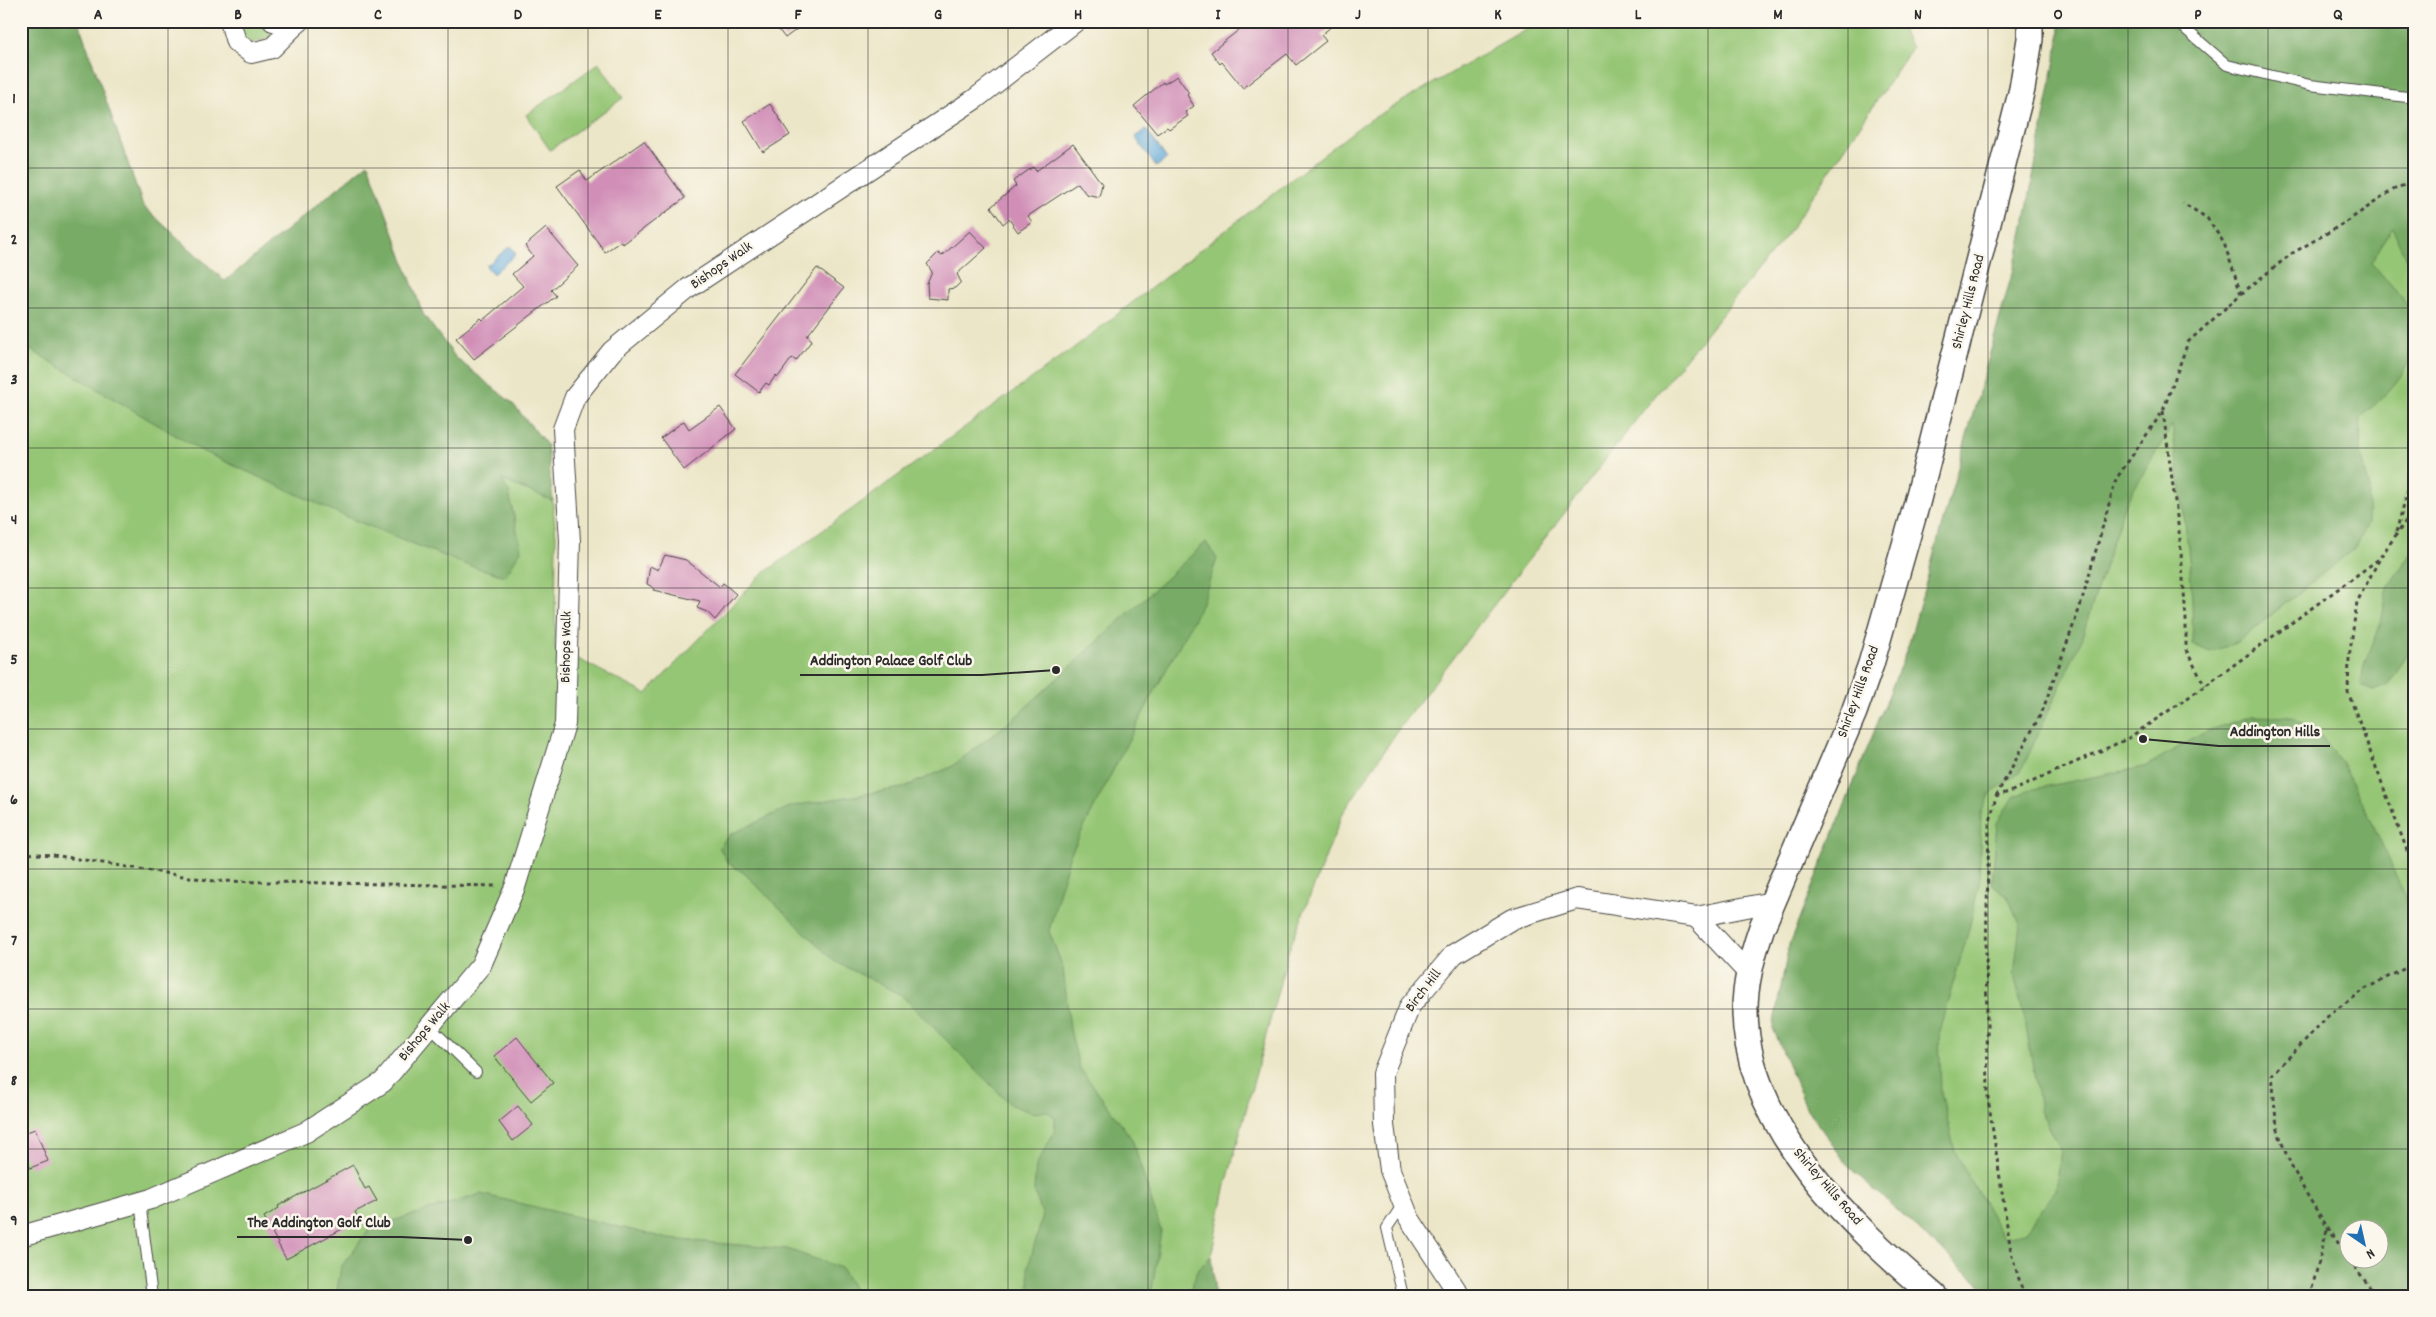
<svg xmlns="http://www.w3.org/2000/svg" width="2436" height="1317" font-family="Dekko,sans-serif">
<rect width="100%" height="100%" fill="#fbf7ec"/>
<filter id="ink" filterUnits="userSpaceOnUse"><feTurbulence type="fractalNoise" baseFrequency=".02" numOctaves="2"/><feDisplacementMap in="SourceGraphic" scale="10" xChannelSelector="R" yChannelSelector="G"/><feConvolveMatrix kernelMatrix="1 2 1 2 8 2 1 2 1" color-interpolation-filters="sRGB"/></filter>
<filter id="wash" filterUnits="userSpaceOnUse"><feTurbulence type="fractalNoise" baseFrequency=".0096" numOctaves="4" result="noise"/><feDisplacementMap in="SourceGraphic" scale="20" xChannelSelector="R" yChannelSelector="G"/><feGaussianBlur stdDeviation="1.12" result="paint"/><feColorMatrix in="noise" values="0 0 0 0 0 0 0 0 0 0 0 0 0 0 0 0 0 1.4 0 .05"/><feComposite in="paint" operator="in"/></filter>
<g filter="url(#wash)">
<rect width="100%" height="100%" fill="#ece6c8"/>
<g fill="#95c675" stroke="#607850" fill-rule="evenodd">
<path d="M21 21H78L143 206 225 281 368 163 423 314 456 358 512 403 547 445 556 536 555 647 646 694 760 576 1075 347 1363 124 1541 21H1897L1912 48 1786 236 1646 407 1400 727 1343 813 1289 949 1225 1189 1211 1256 1215 1296H21Z"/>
<path d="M238 21 272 29 275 37 250 43 239 36Z"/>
<path d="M2059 21H2415V1296H1993L1849 1167 1807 1109 1773 1028 1789 945 1908 647 2021 242 2060 33ZM2348 1230H2378V1260H2348Z"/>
<path d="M599 63 623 98 550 150 526 115Z"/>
</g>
<g fill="#78ab66" stroke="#526b48" fill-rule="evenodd">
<path d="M21 21H78L143 206 225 281 368 163 423 314 456 358 512 403 547 445 553 501 502 480 509 493 521 550 505 576 464 564 349 518 202 451 21 344Z"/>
<path d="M2059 21H2415V266L2406 259 2392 227 2371 263C2381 274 2392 285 2402 298 2436 347 2397 386 2361 417L2360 449 2369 486 2368 523 2356 547 2236 643 2210 652 2192 644C2195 572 2181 497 2172 425L2124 506 2080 643 2021 771 1989 795 1981 813 1979 884 1968 933 1939 1031 1941 1092 1955 1152 2003 1237 2025 1233 2056 1190 2061 1150 2040 1110 2025 1020 2014 975 2020 924 2007 896 1992 884 1997 823 2013 797 2033 789 2144 767 2207 731 2252 716 2291 717 2320 735 2342 763 2371 820 2415 918V1296H1993L1849 1167 1807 1109 1773 1028 1789 945 1908 647 2021 242 2060 33ZM2348 1230H2378V1260H2348Z"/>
<path d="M1206 542 1217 559 1201 605 1127 743 1069 857 1049 931 1063 968 1070 1029 1079 1067 1132 1139 1161 1231 1151 1296H1031L1028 1267 1043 1216 1034 1191 1036 1166 1055 1130V1118L1047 1111 1033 1113 1011 1105 901 995 834 961 744 873 728 863 719 847 731 834 792 806 902 788 951 767 1012 720Z"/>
<path d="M2415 553V642L2389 685 2373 691 2361 686 2363 670 2381 623 2388 587 2409 556Z"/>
<path d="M481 1194 669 1239 787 1249 841 1268 858 1296H336L341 1267 370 1228Z"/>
<path d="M1211 1256 1215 1296H1188L1198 1269Z"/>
</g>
<g fill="#64aada" stroke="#486a82">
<path d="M1146 129 1167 159 1156 167 1135 137Z"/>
<path d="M510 246 516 254 493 274 486 266Z"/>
</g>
<g id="blocks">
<g fill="#d18fb8">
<path d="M772 21H808L785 38Z"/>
<path d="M1250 21H1338L1321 35 1326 41 1296 65 1287 54 1243 88 1222 62 1220 64 1211 52Z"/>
<path d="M1177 76 1189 93 1187 95 1194 106 1185 112 1188 116 1169 129 1167 127 1157 134 1134 106 1163 82 1164 84Z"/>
<path d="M770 104 790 135 763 152 744 121Z"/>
<path d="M644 141 685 198 623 244 621 241 605 252 557 186 580 170 587 181Z"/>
<path d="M1073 144 1102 184 1099 197 1086 194 1078 183 1028 216 1032 222 1018 232 1009 219 1003 224 991 207 1016 186 1013 181 1033 167 1036 171Z"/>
<path d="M546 228 578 266 551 290 556 296 474 359 456 338 481 318 483 320 523 286 512 274 533 256 525 246Z"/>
<path d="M970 231 986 248 957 274 961 282 955 288 948 289V300L928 298 927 284 932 272 927 264 938 253 942 256Z"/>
<path d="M817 268 844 288 807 336 812 340 796 361 792 358 778 377 776 375 769 385 766 383 759 392 735 374Z"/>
<path d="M720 407 736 429 684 470 661 438 684 421 689 429Z"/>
<path d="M665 555 686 560 720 587 723 583 736 594 715 620 707 612 697 608 700 601 653 590 654 588 647 584 650 566 658 570Z"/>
<path d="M517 1037 553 1083 531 1101 494 1056Z"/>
<path d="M518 1106 533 1125 513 1141 499 1122Z"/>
<path d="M35 1129 48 1161 30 1168 26 1156 21 1157V1134Z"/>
<path d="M353 1165 365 1189 369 1187 377 1201 355 1212 359 1220 286 1259 264 1217 279 1208 278 1206Z"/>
</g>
</g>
</g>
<g filter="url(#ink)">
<use href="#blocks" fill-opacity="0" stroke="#484743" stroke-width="1"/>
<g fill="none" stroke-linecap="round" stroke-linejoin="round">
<g stroke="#484743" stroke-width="12">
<g id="service">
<path d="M2176 21 2227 65 2310 85 2415 98"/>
<path d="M429 1026 476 1072"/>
<path d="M140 1202 152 1296"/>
<path d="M1403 1296 1387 1228 1403 1204"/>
</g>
</g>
<g stroke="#484743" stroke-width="22">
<g id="minor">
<path d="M230 21 236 42 251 53 272 48 293 27"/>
<path d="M273 21 293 27 300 21"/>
<path d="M1696 917 1749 974"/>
<path d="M21 1236 151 1199 306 1132 383 1082 481 965 515 887 565 724 570 541 563 429 575 397 612 351 689 288 975 99 1076 21"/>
<path d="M1460 1296 1409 1218 1390 1170 1384 1125 1383 1073 1410 1006 1454 954 1512 919 1577 899 1696 917 1772 902"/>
</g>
</g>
<g stroke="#484743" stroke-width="28">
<path id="tertiary" d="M1934 1296C1851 1225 1745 1127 1745 1009 1745 981 1753 953 1762 927L1854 712 1871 664 1917 503 2022 89 2030 39V21"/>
</g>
<g stroke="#484743" stroke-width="3" stroke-dasharray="4 4" stroke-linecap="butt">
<path d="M2241 294 2291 254 2346 222 2393 190 2415 180"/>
<path d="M2163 411 2180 539 2186 619V650L2205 686"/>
<path d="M2396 532 2415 466"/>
<path d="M2379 560 2357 602 2349 658 2348 692 2415 872"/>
<path d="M1996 796 2042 712 2080 607 2116 479 2163 411 2188 342 2241 294 2224 243 2207 218 2183 203"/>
<path d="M21 853 53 855 214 881 496 886"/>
<path d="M2348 1257C2324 1223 2285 1166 2277 1125 2274 1108 2274 1091 2272 1075L2330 1014 2363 990 2415 963"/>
<path d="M2350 1260 2376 1296"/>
<path d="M2024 1296 2011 1252 1988 1098 1986 952 1989 826 1996 796 2012 791 2127 739 2205 686 2379 559 2415 508"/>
<path d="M2310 1296 2328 1226"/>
</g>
<use href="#service" stroke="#fff" stroke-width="10"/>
<use href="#minor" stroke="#fff" stroke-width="20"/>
<use href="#tertiary" stroke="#fff" stroke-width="25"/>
</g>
</g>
<path fill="none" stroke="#2b2b2b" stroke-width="1" stroke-opacity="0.55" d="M168 21V1296M308 21V1296M448 21V1296M588 21V1296M728 21V1296M868 21V1296M1008 21V1296M1148 21V1296M1288 21V1296M1428 21V1296M1568 21V1296M1708 21V1296M1848 21V1296M1988 21V1296M2128 21V1296M2268 21V1296M21 168H2415M21 308H2415M21 448H2415M21 588H2415M21 729H2415M21 869H2415M21 1009H2415M21 1149H2415"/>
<g text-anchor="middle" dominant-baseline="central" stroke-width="5" stroke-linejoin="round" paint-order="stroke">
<g font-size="15" fill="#2b2b2b" stroke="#fbf7ec">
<text transform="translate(722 266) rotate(-35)">Bishops Walk</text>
<text transform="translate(1969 302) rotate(-76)">Shirley Hills Road</text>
<text transform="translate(567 647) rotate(-89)">Bishops Walk</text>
<text transform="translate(1859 692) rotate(-70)">Shirley Hills Road</text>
<text transform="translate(1424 991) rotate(-53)">Birch Hill</text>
<text transform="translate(425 1032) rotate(-50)">Bishops Walk</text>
<text transform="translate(1827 1187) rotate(49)">Shirley Hills Road</text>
</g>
</g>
<path fill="none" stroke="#2b2b2b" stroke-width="2" d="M1056 670L982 675H800M2143 739L2219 746H2330M468 1240L401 1237H237"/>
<g fill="#2b2b2b" stroke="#fbf7ec" stroke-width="2">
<circle cx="1056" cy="670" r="5"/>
<circle cx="2143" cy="739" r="5"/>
<circle cx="468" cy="1240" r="5"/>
</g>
<g font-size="16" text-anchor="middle" font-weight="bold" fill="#2b2b2b" stroke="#fbf7ec" stroke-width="5" stroke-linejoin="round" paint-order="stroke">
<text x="891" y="665">Addington Palace Golf Club</text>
<text x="2275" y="736">Addington Hills</text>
<text x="319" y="1227">The Addington Golf Club</text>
</g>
<rect width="2436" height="1317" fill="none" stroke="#fbf7ec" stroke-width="55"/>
<g transform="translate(2364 1244) rotate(146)"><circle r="24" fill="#fbf7ec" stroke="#a8a59f"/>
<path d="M0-4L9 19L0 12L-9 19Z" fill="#1f6fb2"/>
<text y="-8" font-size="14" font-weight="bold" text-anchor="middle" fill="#2b2b2b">N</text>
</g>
<rect x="28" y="28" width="2380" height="1262" fill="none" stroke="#2b2b2b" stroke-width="2"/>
<g font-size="16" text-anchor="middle" font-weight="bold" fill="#2b2b2b">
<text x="98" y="19">A</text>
<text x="238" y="19">B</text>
<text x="378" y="19">C</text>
<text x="518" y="19">D</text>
<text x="658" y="19">E</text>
<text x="798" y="19">F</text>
<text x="938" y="19">G</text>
<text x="1078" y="19">H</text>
<text x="1218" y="19">I</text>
<text x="1358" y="19">J</text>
<text x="1498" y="19">K</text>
<text x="1638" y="19">L</text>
<text x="1778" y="19">M</text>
<text x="1918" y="19">N</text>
<text x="2058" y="19">O</text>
<text x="2198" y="19">P</text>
<text x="2338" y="19">Q</text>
<text x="14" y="103">1</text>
<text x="14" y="244">2</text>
<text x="14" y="384">3</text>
<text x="14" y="524">4</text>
<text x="14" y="664">5</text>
<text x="14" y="804">6</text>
<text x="14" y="945">7</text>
<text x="14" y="1085">8</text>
<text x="14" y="1225">9</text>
</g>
</svg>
